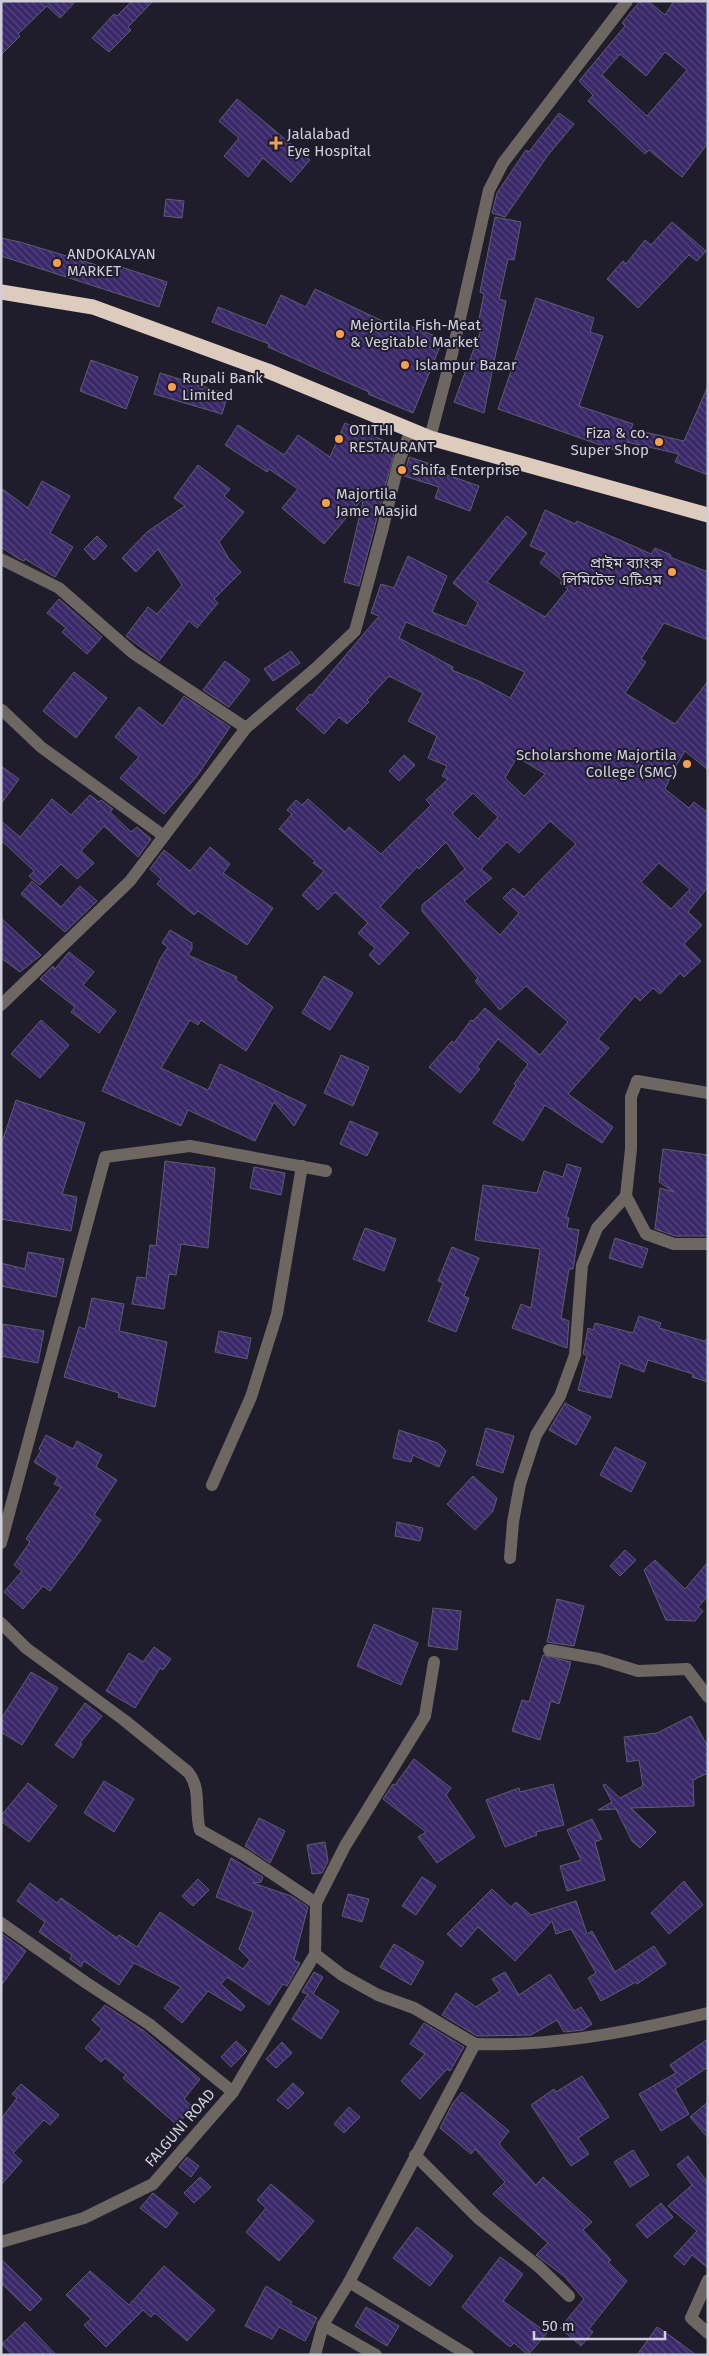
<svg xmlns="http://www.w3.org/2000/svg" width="709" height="2356" font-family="'Fira Sans','Noto Sans Bengali',sans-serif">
<defs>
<pattern id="building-back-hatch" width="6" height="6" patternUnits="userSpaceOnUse" patternTransform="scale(1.25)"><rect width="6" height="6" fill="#3a2869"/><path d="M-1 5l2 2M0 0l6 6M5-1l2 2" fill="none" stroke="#55467e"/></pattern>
</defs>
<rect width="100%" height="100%" fill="#1f1d2b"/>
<g fill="url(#building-back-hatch)" stroke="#5f5d6e" fill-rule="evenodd">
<path d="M1 1H76L60 18 47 6 18 34 20 36 1 55Z"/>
<path d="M132 1H153L128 27 131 30 109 52 92 38 114 14 117 16Z"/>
<path d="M640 1H648L665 15 674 1H702L708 6V143L682 177 649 150 645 154 588 101 593 95 579 81 625 26 622 23ZM665 52 687 70 647 116 602 75 620 54 646 76Z"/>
<path d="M237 99 310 160 291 182 263 158 248 177 224 156 239 138 219 121Z"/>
<path d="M559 113 574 124 548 155 505 217 492 213 497 193 526 150 529 152Z"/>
<path d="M166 199 184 201 182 218 164 216Z"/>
<path d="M495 217 521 222 514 260 508 259 499 299 506 301 484 413 454 402 481 330 477 329 484 294 480 292Z"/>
<path d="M672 222 706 251 697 261 689 255 638 308 607 279 623 261 626 264 645 240 651 245Z"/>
<path d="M1 238 20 242 113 270 115 265 167 282 159 307 1 256Z"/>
<path d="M315 289 395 327 397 321 443 339 413 413 368 394 369 392 268 347 269 344 212 322 218 307 266 326 281 295 306 307Z"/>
<path d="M536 298 594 318 590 332 603 336 579 406 633 424 631 429 684 441 708 386V475L675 462 679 454 627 442 623 453 498 409Z"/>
<path d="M91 360 138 377 126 409 80 391Z"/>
<path d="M160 373 228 394 222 414 154 394Z"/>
<path d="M345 423 396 446 359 586 344 582 364 497 324 544 282 508 298 489 269 469 267 472 225 445 238 425 284 455 298 435 330 457Z"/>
<path d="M409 457 437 466 436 471 479 486 470 511 435 498 439 487 404 476Z"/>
<path d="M198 465 230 489 224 496 244 512 219 542 229 559 241 572 214 599 218 603 197 628 189 621 159 661 126 636 148 607 157 614 182 585 158 549 136 572 122 558 147 532 185 506 174 498Z"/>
<path d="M42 481 70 496 50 533 73 547 55 577 25 559 24 561 19 559 1 547V488L28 508Z"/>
<path d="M545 510 575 524 577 521 651 554 655 548 671 555 670 557 708 572V640L664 623 641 659 646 662 625 693 675 724 708 681V770L685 751 673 771 665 789 689 808 694 802 708 813V887L688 912 702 925 684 944 701 961 684 977 680 973 660 994 653 988 640 1001 635 996 598 1039 609 1048 568 1094 613 1127 602 1143 545 1105 523 1141 493 1123 516 1085 514 1084 528 1064 498 1039 477 1067 480 1069 460 1093 429 1067 452 1041 454 1043 471 1020 473 1021 485 1008 540 1055 568 1022 526 986 500 1010 475 981 478 978 422 911V905L465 869 446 842 419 869 417 867 380 907 409 933 379 965 369 955 375 948 358 933 368 923 335 892 318 910 302 895 324 871 313 863 315 861 279 829 292 814 287 810 296 800 302 805 308 799 345 832 349 827 381 854 431 805 426 800 448 779 442 776 447 766 428 758 437 736 408 721 423 693 389 676 367 700 369 702 347 724 339 717 324 734 296 709 310 694 312 695 379 616 371 613 381 584 394 588 408 556 447 576 432 612 466 626 478 603 453 583 507 516 527 533 487 582 545 617 568 589 560 583 562 580 540 563 547 553 530 546ZM406 622 525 672 510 698 481 682 452 670 453 667 399 638ZM517 757 545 774 524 796 505 778ZM473 793 498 817 478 839 452 814ZM550 821 576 844 524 897 513 888 503 898 519 913 500 935 464 901 492 878 481 869 507 842 519 853ZM659 863 690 889 671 909 641 882Z"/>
<path d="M97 536 107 546 94 560 84 549Z"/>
<path d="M59 599 102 637 87 654 62 632 66 628 47 613Z"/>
<path d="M291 651 300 663 273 681 264 669Z"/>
<path d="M225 661 250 680 229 707 203 690Z"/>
<path d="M74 672 107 698 76 738 43 711Z"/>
<path d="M184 696 230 727 197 776 164 814 120 778 139 757 115 737 139 707 163 726Z"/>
<path d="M404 755 415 765 399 781 389 771Z"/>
<path d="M1 766 19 779 1 804Z"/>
<path d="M90 795 99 802 101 800 113 809 110 812 131 832 137 827 151 839 138 857 104 826 81 851 94 863 77 879 61 864 40 885 29 876 34 871 1 840V821L20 837 52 799 71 815Z"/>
<path d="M210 847 230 864 223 873 273 908 247 945 198 911 194 915 157 884 161 879 150 869 164 850 190 871Z"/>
<path d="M32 881 61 907 80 886 97 901 65 932 21 894Z"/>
<path d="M1 918 41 955 20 972 1 958Z"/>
<path d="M170 930 192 943V949L188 955 237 977 236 980 273 1007 246 1051 201 1020 198 1025 190 1020 161 1068 208 1090 220 1064 306 1105 294 1126 274 1102 255 1141 188 1110 181 1126 102 1091 160 959 168 947 162 943Z"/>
<path d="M69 952 94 972 83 985 116 1011 99 1033 71 1012 75 1007 40 979 53 966 55 969Z"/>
<path d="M324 976 353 993 330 1030 302 1013Z"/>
<path d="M41 1020 69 1045 40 1078 11 1054Z"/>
<path d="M341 1055 369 1067 353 1106 324 1093Z"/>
<path d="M16 1100 85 1123 62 1194 77 1197 71 1231 1 1219V1145Z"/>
<path d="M350 1121 378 1133 367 1156 340 1144Z"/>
<path d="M663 1149 708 1155V1236H675L655 1229 660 1188 674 1192 659 1182Z"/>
<path d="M165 1161 215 1168 208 1248 181 1244 176 1275 169 1274 164 1309 132 1304 137 1277 146 1278 150 1245 156 1246Z"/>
<path d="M567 1164 581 1168 566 1217 569 1218 567 1228 579 1230 573 1269H569L561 1318 569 1321 567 1348 512 1328 521 1304 531 1308 540 1249 475 1240 483 1185 537 1193 544 1171 563 1177Z"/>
<path d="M254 1167 285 1173 281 1195 250 1188Z"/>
<path d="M365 1228 396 1239 384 1271 353 1259Z"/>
<path d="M615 1238 648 1249 642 1268 609 1258Z"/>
<path d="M452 1247 479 1258 464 1296 469 1298 456 1332 428 1321 443 1283 438 1281Z"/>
<path d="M28 1252 64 1259 56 1297 1 1286V1263L25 1269Z"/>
<path d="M92 1298 124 1304 119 1331 167 1342 155 1407 118 1397 119 1393 64 1377 79 1327 85 1329Z"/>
<path d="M639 1316 661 1323 659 1328 704 1341 708 1339V1382L692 1377 693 1374 648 1360 644 1372 620 1363 611 1398 578 1390 587 1355 583 1354 588 1328 593 1330 595 1323 633 1333Z"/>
<path d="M3 1324 44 1331 38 1363 1 1356Z"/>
<path d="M219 1331 251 1338 247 1359 215 1352Z"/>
<path d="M565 1403 591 1417 576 1445 549 1430Z"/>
<path d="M486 1428 514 1436 503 1473 476 1465Z"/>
<path d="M399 1430 438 1443 446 1451 439 1467 413 1455 411 1462 393 1458Z"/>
<path d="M46 1435 73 1449 77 1441 102 1455 96 1467 117 1480 94 1515 101 1520 80 1551 50 1591 43 1586 23 1609 4 1592 22 1571 14 1565 30 1542 26 1539 61 1487 54 1484 58 1477 34 1462 41 1451 39 1449Z"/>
<path d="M615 1447 646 1463 631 1492 600 1475Z"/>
<path d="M473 1476 497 1498 493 1511 475 1530 447 1504Z"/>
<path d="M397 1522 423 1528 420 1541 395 1536Z"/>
<path d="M625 1550 636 1560 620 1576 610 1566Z"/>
<path d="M655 1560 685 1589 708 1562V1596L698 1607 703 1611 695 1621 666 1620 644 1570Z"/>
<path d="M557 1599 584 1606 574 1646 547 1642Z"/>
<path d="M433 1608 461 1611 457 1650 428 1646Z"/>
<path d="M374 1624 418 1643 401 1685 357 1666Z"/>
<path d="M154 1647 171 1659 163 1670 160 1668 135 1708 106 1691 129 1653 143 1662Z"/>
<path d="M543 1655 571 1662 559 1704 551 1701 540 1740 512 1731 522 1700 529 1702Z"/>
<path d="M31 1672 58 1688 22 1745 1 1732V1719Z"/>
<path d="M85 1703 102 1716 80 1743 82 1744 73 1758 55 1745Z"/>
<path d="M691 1716 708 1747V1773L693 1780 694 1806 631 1808 656 1832 640 1848 632 1841 616 1809 598 1810 612 1802 603 1785 605 1784 620 1798 643 1786 639 1760 627 1762 624 1737 657 1733Z"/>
<path d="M414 1759 451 1788 446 1795 475 1837 437 1863 418 1837 426 1832 383 1799 393 1784 395 1785Z"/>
<path d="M104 1781 134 1799 114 1832 84 1813Z"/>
<path d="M28 1783 57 1806 29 1842 1 1821V1816Z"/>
<path d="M553 1784 564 1825 536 1832 537 1835 505 1847 486 1800 519 1788 520 1792Z"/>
<path d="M259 1818 285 1831 270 1863 245 1846Z"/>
<path d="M592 1819 602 1839 595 1842 605 1880 567 1891 560 1866 581 1860 567 1830Z"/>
<path d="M325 1842 328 1861 322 1873 312 1874 307 1845Z"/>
<path d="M231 1858 263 1877 261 1882 253 1883 291 1896 308 1907 294 1960 300 1963 287 1986 283 1984 269 2005 227 1977 221 1984 245 2006 241 2011 208 1991 182 2023 164 2008 181 1987 134 1963 119 1985 84 1961 81 1967 70 1959 72 1955 39 1932 45 1922 17 1901 30 1883 57 1903 61 1898 117 1938 119 1935 137 1947 160 1912 243 1969 250 1960 239 1949 253 1912 216 1897Z"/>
<path d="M422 1877 436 1886 416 1915 402 1906Z"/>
<path d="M198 1879 209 1890 193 1906 182 1896Z"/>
<path d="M684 1881 703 1905 669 1934 651 1913Z"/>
<path d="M492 1889 511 1907 516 1902 531 1915 576 1901 587 1934 592 1931 615 1972 654 1946 666 1964 637 1984 636 1982 601 2001 588 1978 596 1973 571 1929 556 1934 552 1921 515 1961 478 1927 461 1947 447 1934Z"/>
<path d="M348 1894 369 1899 362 1922 342 1916Z"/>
<path d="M1 1933 26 1951 1 1986Z"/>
<path d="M394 1944 424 1962 411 1985 380 1967Z"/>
<path d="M314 1972 323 1977 313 1994 339 2011 321 2039 292 2019 308 1994 302 1992Z"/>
<path d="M505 1972 519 1995 550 1974 574 2011 581 2007 592 2024 583 2030 564 2032 557 2020 531 2035 477 2036 442 2015 456 1993 476 2007 500 1991 492 1979Z"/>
<path d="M105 2005 144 2031 200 2079 184 2099 193 2107 177 2125 123 2078 126 2075 105 2058 101 2062 85 2048 102 2029 92 2020Z"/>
<path d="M424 2023 464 2047 450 2071 447 2069 420 2099 401 2081 425 2054 410 2044Z"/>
<path d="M708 2039V2067L675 2089 689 2114 661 2131 639 2094 676 2073 670 2065Z"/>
<path d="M236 2041 247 2051 231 2067 221 2057Z"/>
<path d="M282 2042 292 2053 276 2068 266 2059Z"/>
<path d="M582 2076 609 2117 578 2138 589 2154 571 2166 531 2105 554 2089 556 2092Z"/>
<path d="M293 2083 304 2093 288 2109 277 2100Z"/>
<path d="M21 2084 59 2115 50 2125 44 2120 13 2153 22 2161 1 2185V2119L17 2098 12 2094Z"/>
<path d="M462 2092 509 2131 499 2144 536 2185 543 2177 592 2222 583 2230 611 2260 608 2262 627 2281 589 2329 593 2332 581 2346 560 2328 584 2299 564 2276 536 2255 548 2243 493 2194 505 2182 475 2149 471 2154 440 2128 453 2103Z"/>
<path d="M708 2102V2138L690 2117Z"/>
<path d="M349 2107 360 2117 344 2133 334 2124Z"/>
<path d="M633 2150 649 2175 630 2187 614 2162Z"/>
<path d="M688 2156 708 2183V2268L692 2255 684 2265 674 2256 697 2231 668 2206 692 2185 677 2165Z"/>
<path d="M187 2157 199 2166 191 2177 179 2167Z"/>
<path d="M200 2177 211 2187 194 2203 184 2193Z"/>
<path d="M271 2184 314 2221 279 2261 246 2232 266 2208 257 2200Z"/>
<path d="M153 2193 178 2213 166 2228 140 2208Z"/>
<path d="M661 2203 673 2217 647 2238 636 2225Z"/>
<path d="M417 2227 453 2256 430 2286 393 2258Z"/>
<path d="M500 2257 523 2274 503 2301 547 2333 528 2355 514 2343 510 2347 462 2307Z"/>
<path d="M1 2259 42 2299 30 2311 1 2283Z"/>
<path d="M164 2266 215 2310 187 2341 155 2313 151 2317 143 2310 106 2347 84 2325 91 2319 66 2295 90 2271 129 2305Z"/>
<path d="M266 2286 292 2302 290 2304 317 2318 305 2341 279 2327 272 2339 245 2326Z"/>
<path d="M366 2307 399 2326 387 2346 355 2326Z"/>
<path d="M25 2322 56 2355H12L2 2344Z"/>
<path d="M657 2327 672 2337 696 2355H637Z"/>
</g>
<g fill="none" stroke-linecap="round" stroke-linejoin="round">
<g stroke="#6e6661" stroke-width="12">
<path d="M430 438 452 354 489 190 503 163 627 1"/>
<path d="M1 559 59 588 133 653 246 728"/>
<path d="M2 710 41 747 164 836"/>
<path d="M1 1005 130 881 246 728 316 668 355 631 382 531 399 461 411 430"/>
<path d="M708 1093 637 1081 631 1097V1149L626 1196 646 1234 674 1244H708"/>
<path d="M212 1485 251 1397 277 1314 302 1166"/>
<path d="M1 1543 105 1157 190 1146 326 1171"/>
<path d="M510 1558 513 1522 520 1484 536 1435 560 1396 575 1355 582 1265 597 1228 626 1196"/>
<path d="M1 1623 26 1648 124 1720 188 1772C202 1789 194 1810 200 1830L246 1856 316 1903 315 1954 342 1975 378 1995 414 2008 475 2044"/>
<path d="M549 1650 599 1659 638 1671 687 1669 708 1697"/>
<path d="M316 1903 345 1846 425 1716 434 1662"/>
<path d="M1 1923 85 1982 149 2024 233 2092"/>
<path d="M415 2155 478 2218 539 2267 569 2296"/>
<path d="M1 2242 84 2218 153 2184 233 2092 315 1954"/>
<path d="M708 2280 691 2318 708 2333"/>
<path d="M349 2282 468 2355"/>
<path d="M323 2325 376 2355"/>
<path d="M315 2355 323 2325 349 2282 475 2044C554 2047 632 2031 708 2013"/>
</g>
<path stroke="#ddcbbe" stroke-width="15" d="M1 292 93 307 268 371 430 438 708 515"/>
</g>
<g fill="#fa9f4e" stroke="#1f1d2b" stroke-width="2">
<path d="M273.5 135.5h5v5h5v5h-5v5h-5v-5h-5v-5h5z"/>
<circle cx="57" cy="263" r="5"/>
<circle cx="340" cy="334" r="5"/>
<circle cx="405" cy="365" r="5"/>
<circle cx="172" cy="387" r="5"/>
<circle cx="339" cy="439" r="5"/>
<circle cx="659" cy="442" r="5"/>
<circle cx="402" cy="470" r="5"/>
<circle cx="326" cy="503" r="5"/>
<circle cx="672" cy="572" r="5"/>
<circle cx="687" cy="764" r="5"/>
</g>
<g text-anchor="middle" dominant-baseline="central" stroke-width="4" stroke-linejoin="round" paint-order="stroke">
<g font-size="15" fill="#d1d0d9" stroke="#1f1d2b" text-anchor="start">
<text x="287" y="134">Jalalabad<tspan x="287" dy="17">Eye Hospital</tspan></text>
<text x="67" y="254">ANDOKALYAN<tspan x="67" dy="17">MARKET</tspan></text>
<text x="350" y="325">Mejortila Fish-Meat<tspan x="350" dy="17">&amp; Vegitable Market</tspan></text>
<text x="415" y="365">Islampur Bazar</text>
<text x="182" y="378">Rupali Bank<tspan x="182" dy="17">Limited</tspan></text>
<text x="349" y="430">OTITHI<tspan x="349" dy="17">RESTAURANT</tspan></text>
<text x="649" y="433" text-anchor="end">Fiza &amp; co.<tspan x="649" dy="17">Super Shop</tspan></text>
<text x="412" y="470">Shifa Enterprise</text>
<text x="336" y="494">Majortila<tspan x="336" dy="17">Jame Masjid</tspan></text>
<text x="662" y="563" text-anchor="end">প্রাইম ব্যাংক<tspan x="662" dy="17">লিমিটেড এটিএম</tspan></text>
<text x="677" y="755" text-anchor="end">Scholarshome Majortila<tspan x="677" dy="17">College (SMC)</tspan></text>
</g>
<g font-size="15" fill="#d1d0d9" stroke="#1f1d2b">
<text transform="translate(180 2128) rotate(-49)">FALGUNI ROAD</text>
</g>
</g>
<rect width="709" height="2356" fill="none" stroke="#d1d0d9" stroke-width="5"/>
<path d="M534 2331v8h131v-8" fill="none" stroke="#d1d0d9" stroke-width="2.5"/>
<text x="542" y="2331" font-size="15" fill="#d1d0d9" stroke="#1f1d2b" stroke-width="4" paint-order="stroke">50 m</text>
</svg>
